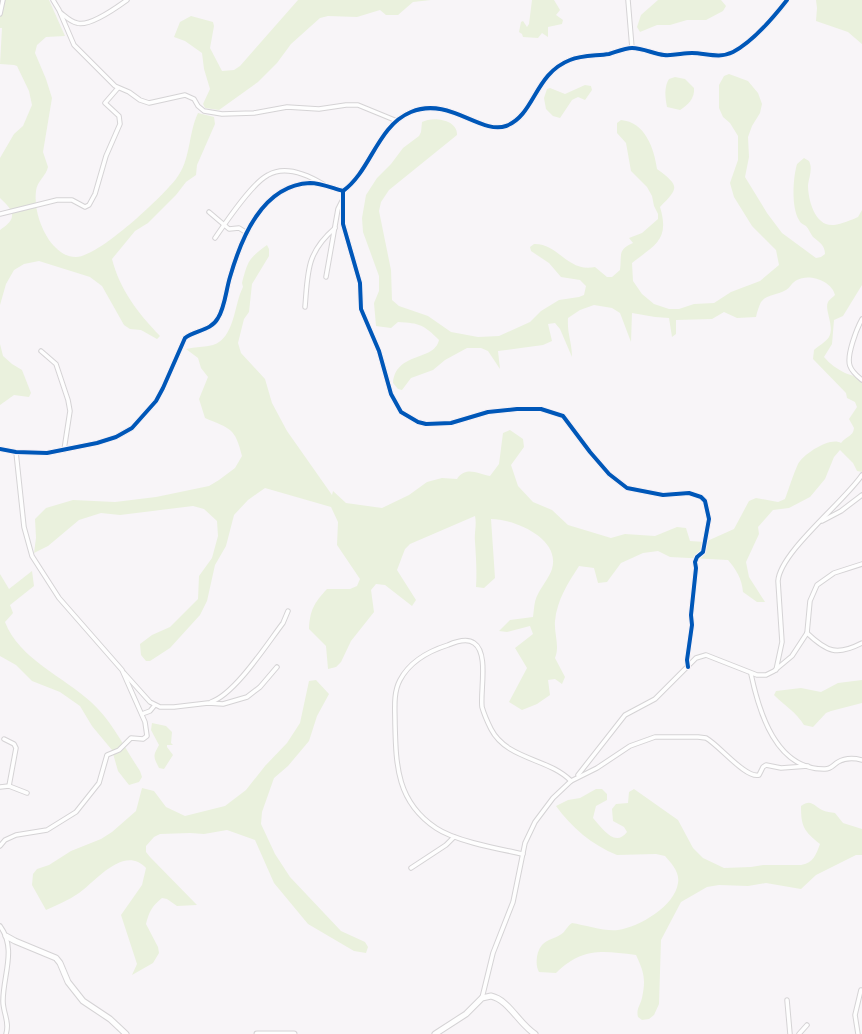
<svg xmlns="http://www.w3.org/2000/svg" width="862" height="1034" font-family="Literata,serif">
<rect width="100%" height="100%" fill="#f8f5f8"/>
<g fill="#eaf1dd">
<path d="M0 0H49L65 36 46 37 37 45 35 53 46 79 52 98 43 152 48 167C46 176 37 181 36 191 34 208 40 226 49 240 56 249 64 257 76 257 100 256 161 198 176 179 191 160 188 134 198 113L214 117 215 124 197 165 196 175 186 182 176 195 148 223 135 231 112 259C120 290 138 313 160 336L157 339 141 330 130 329 124 325 102 286 90 277 39 261 24 264 14 270 6 284 0 305V230C19 218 13 210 0 198V158L14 134 23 126 32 105 29 91 17 66 14 65 0 64 2 28H0Z"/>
<path d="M298 0H431L413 2 398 15H386L380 10 357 17 328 16 320 18 291 44 277 63 258 82 219 110 205 108 203 104 210 89 204 69 202 53 185 41 174 37 180 22 191 16 213 22 214 26 210 48 222 71 234 70 240 66Z"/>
<path d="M532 0H554L560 10 556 15 563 20 562 24 548 27V37L542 33 538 38 523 37 522 34 519 32 521 22 523 21 527 27 529 24Z"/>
<path d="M658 0H721L726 6 723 11 706 20H687L670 25H657L640 32 637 27 641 15Z"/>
<path d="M816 0H862V44L848 32 816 21 817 8Z"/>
<path d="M729 74 748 81 758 93 762 104 760 113 752 126 748 137 749 157 745 177 767 213 782 233 816 258 821 257 825 254C825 245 819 242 813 237 810 233 809 229 806 226 803 224 800 223 799 220 791 207 793 178 797 164L804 158 809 161C813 169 809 177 808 185 808 200 815 227 834 225 842 224 851 220 858 217L862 210V285L843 316 834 320 832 344 824 357C830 364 837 369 845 373 852 376 858 376 862 382V472L857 471 853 463 840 450 834 457 825 479 810 497 789 508 773 510 758 527 759 534 746 562 749 577 765 602H757L743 592C742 579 736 569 728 560L670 557 658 551 643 553 621 563 607 582 598 583 594 568 579 566C568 583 557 600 555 621 554 634 560 646 555 658L565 677 562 684 555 679 548 680 550 695 537 704 522 710 509 702 527 668 515 648 533 634 530 626 507 632 499 631 510 620 533 617C534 611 534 602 537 596 541 587 549 578 552 569 561 538 514 519 491 519L495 578 484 588 476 587C477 571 476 557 475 542 474 533 477 525 475 516L410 544 405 549 397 570 416 600 412 606 385 585 376 584 371 590 374 612 351 641 341 662 336 667 328 669 326 646 309 629C310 610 314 603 327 589H350L357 586 360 579 337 545 338 522 331 507 265 488 248 500 234 515 226 546 215 565 207 601 200 615 170 648 150 661H146L141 655 140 644 152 635 170 627 198 599 199 576 212 558 218 536 217 521 204 509 193 506 120 515 101 513 79 520 48 546 34 553 36 538 35 519 46 508 73 500 115 502 156 497 209 486 219 480 235 468 242 456C235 427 230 429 205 418L199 399 208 377 201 368 198 358 186 349C195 347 205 347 213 345 235 338 234 304 243 287L242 283C248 261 248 259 267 245L269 249V256L252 284 249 312 244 319 238 343 241 353 265 379 272 403 287 431 332 495 333 491 346 503 382 508 409 495 427 482 442 478 457 479C465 466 477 473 490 476L499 464 503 433 510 430 523 439 524 447 511 465 518 486 533 502 552 510 568 525 611 538 625 534 655 536 677 527 686 528 690 541 705 542 734 529 749 501 756 498 778 502 785 499C789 488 793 475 798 464 803 454 831 436 841 443 846 436 853 437 854 428L849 419 857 407 855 402 847 398 846 393 813 359 814 350C818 346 826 342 829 337 835 326 824 310 828 302 829 300 833 297 835 295 832 281 809 273 797 280 792 282 790 288 786 290 778 295 767 294 761 302 759 306 757 312 756 317L737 318 724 312 712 319 676 320V334L672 337 669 318 655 317 632 313 631 342 620 313 612 308 594 305 580 310 568 318C567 334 572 342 572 357L560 329 555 323 548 324 552 341 543 345 498 351 500 369 488 351 481 348H467L445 360 433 370 411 378 402 390 398 389 393 383C396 351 434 362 439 340 424 325 420 323 398 322L391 328 376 326 374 303 379 291V276L363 232 362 218 366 195 377 178 391 164 403 148 419 136 421 132 422 122C432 116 458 119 457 135L389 190 381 202 379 211 391 270 392 300 399 306 428 316 451 332 478 337 499 336 530 322 541 311 559 300 579 297 584 295 586 286 580 280 561 277 549 263 531 251 530 247 534 244C558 243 568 273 595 267L607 277H612L620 270C622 255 617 250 633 243L629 238 642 233 658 219V214L654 206 652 196 647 187 631 171 626 143 617 133V123L621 120C645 122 654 148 657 169 680 186 679 188 660 207 670 240 655 245 632 263L633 281 642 294 654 304 669 309H679L694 304 714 303 731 292 760 281 779 265 776 250 752 226 734 197 730 183 738 160V136L730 123 723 117 719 108V85L724 76Z"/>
<path d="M675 77 685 79 694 88C695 98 688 105 680 110L667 107C665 97 664 87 669 79Z"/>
<path d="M585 85 591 86 592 90 585 100 578 97 572 100 560 118 553 116 546 109 544 98 547 89 550 88 565 94Z"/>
<path d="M0 344 3 356 12 364 22 370 31 393 29 397 14 395 0 405Z"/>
<path d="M32 571 34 586 10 605 13 613 5 622C19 659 64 677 91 702 112 721 124 747 140 771L142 777 139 782 129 785 118 771 112 750 92 726 80 706 60 692 32 681 16 665 0 656V574L9 589Z"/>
<path d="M316 680 329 694 317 716 309 741 288 766 274 778 262 812 261 824 275 854 290 877 341 931 365 942 368 947 366 953 354 951 308 924 274 883 255 840 227 830 204 834 190 833 160 834 154 837 146 846V852L150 857 197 905 177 906 167 899 162 898C152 906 149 912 146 924L158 947 159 953 153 963 132 975 137 964 121 915 142 885 146 868C124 844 95 882 79 893 69 900 57 905 46 910L32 885 33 874 37 869 49 865 71 851 101 839 112 832 136 811 142 788 154 791 166 807 185 816 225 806 246 790 265 766 287 743 300 723 309 681Z"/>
<path d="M862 680V703L831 711 826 713 813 727 804 725C797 713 784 705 774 695L776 691 801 688 821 692 838 683Z"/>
<path d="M152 723 166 726 172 732 171 743 173 745H167V747L173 755 164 769 159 768C153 756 153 756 159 745L151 730Z"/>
<path d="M596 789H602L607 794V800L596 806 593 818C602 828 615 848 627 832L624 827 613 821 612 809 616 804 628 803 629 792 634 789 678 820 693 848 703 858 724 868 751 867 763 865H801C813 863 816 855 820 844 804 831 801 827 801 806 811 799 813 805 822 810 826 812 831 812 835 813L843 823 862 829V855H856L816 875 801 889 766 883 748 886 719 885 707 887 681 902 661 940 659 1004 654 1015 649 1019 642 1020 638 1017C636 1009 640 1006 642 998 646 979 644 972 636 955 602 951 583 947 556 973L539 972C535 965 536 952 542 945 547 939 558 938 564 932 567 928 568 926 572 923 585 925 606 932 618 930 639 927 675 906 678 883 680 872 671 863 665 856L656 854 617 855C592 845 571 827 556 806L568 800 580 798Z"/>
</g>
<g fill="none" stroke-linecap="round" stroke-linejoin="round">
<g stroke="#d5d3d5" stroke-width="5.5">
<g id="street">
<path d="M53 0 59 10 74 45 115 86 129 92 140 100 149 103 185 95 194 99 198 106 204 111 222 114 254 113 287 107 319 109 346 105H358L397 121"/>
<path d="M628 0 632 48"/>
<path d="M61 13C66 17 71 22 77 23 89 27 116 8 127 0"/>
<path d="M0 14 3 0"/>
<path d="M343 191V224L360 283 361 309 379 351 391 394 401 412 418 422 426 424 451 423 488 412 517 409H541L563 416 590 452 609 474 627 488 663 495 689 493 701 497 705 501 709 519 703 552 697 557 695 562 696 568 691 615 692 625 687 660 688 667"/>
<path d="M209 212 229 229 239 228 247 233"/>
<path d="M0 214 57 200H72L85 207 89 205 95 194 106 156 120 124 119 116 105 103 118 88"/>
<path d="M215 238C226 222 252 183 268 175 285 165 308 175 323 184"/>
<path d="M326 277 338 209 342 201"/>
<path d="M305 307C308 272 306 253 335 228"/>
<path d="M862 319C857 328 846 356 850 366 852 372 857 376 862 380"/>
<path d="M41 351 56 364 68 400 70 411 64 450"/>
<path d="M0 449 16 452 47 453 97 443 116 437 132 428 156 401 163 388 185 338C195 330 211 331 218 318 225 307 226 290 230 277 241 239 262 185 310 183 320 183 332 188 343 191 371 171 377 126 411 112 449 96 481 135 506 126 535 115 534 74 570 60 582 55 596 56 609 54 616 52 625 48 632 48 643 48 654 54 664 55 673 56 683 53 692 53 706 53 719 59 733 52 754 41 773 18 787 0"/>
<path d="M822 521 841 511 862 495"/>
<path d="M807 633C827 652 837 656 862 643"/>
<path d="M776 670 782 642 778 581C780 552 844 502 862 475"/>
<path d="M124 673 150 702 160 707H174L208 703 223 704 247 697 260 687 277 667"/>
<path d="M751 674C759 712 776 770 825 769 831 769 833 765 838 762 845 758 854 758 862 760"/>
<path d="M211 702C235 694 267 644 283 623L288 611"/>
<path d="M142 714 150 711 155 705"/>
<path d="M4 739 14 744 16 748 9 786"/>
<path d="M578 775 625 715 655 699 696 658 706 655 757 675H766L774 671 792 656 807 633 810 601 817 585 834 573 862 564"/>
<path d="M0 787 9 786 27 793"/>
<path d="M0 846 5 840 16 835 47 830 76 812 99 783 107 755 119 750 131 738 143 739 147 736 145 722 122 670 59 598 32 556 24 527 16 452"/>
<path d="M523 854C499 849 455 841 436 828 397 802 396 766 395 724 395 709 393 693 400 680 410 661 429 651 448 645 455 642 467 638 474 643 489 653 480 691 482 707 484 714 488 723 491 729 507 760 549 758 571 781"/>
<path d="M411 868 446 845 454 837"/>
<path d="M0 926C17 949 3 975 3 1001 3 1013 10 1022 6 1034"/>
<path d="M482 998 493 953 513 902 525 843 535 822 553 798 571 781 597 768 630 746 655 737H698L706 738C719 745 746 779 759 775L763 767 766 765 781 768 808 766"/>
<path d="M787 1000 790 1034"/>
<path d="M799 1034 807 1025"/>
<path d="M858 1034 855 1015 861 990"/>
</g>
</g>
<g stroke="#d5d3d5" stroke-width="7">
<g id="secondary">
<path d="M6 936 15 941 56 958 60 963 68 982 83 1001 110 1019 126 1034"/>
<path d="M257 1034H294"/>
<path d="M435 1034 466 1014 482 998 491 996C509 1000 518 1023 535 1034"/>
</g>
</g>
<use href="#street" stroke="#fefefe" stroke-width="3.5"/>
<use href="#secondary" stroke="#fefefe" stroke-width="5"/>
<g stroke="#f9f4f9" stroke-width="6">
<g id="cycleway">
<path d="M343 191V224L360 283 361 309 379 351 391 394 401 412 418 422 426 424 451 423 488 412 517 409H541L563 416 590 452 609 474 627 488 663 495 689 493 701 497 705 501 709 519 703 552 697 557 695 562 696 568 691 615 692 625 687 660 688 667"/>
<path d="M0 449 16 452 47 453 97 443 116 437 132 428 156 401 163 388 185 338C195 330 211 331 218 318 225 307 226 290 230 277 241 239 262 185 310 183 320 183 332 188 343 191 371 171 377 126 411 112 449 96 481 135 506 126 535 115 534 74 570 60 582 55 596 56 609 54 616 52 625 48 632 48 643 48 654 54 664 55 673 56 683 53 692 53 706 53 719 59 733 52 754 41 773 18 787 0"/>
</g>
</g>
<use href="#cycleway" stroke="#0057b8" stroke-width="4"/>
</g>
</svg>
